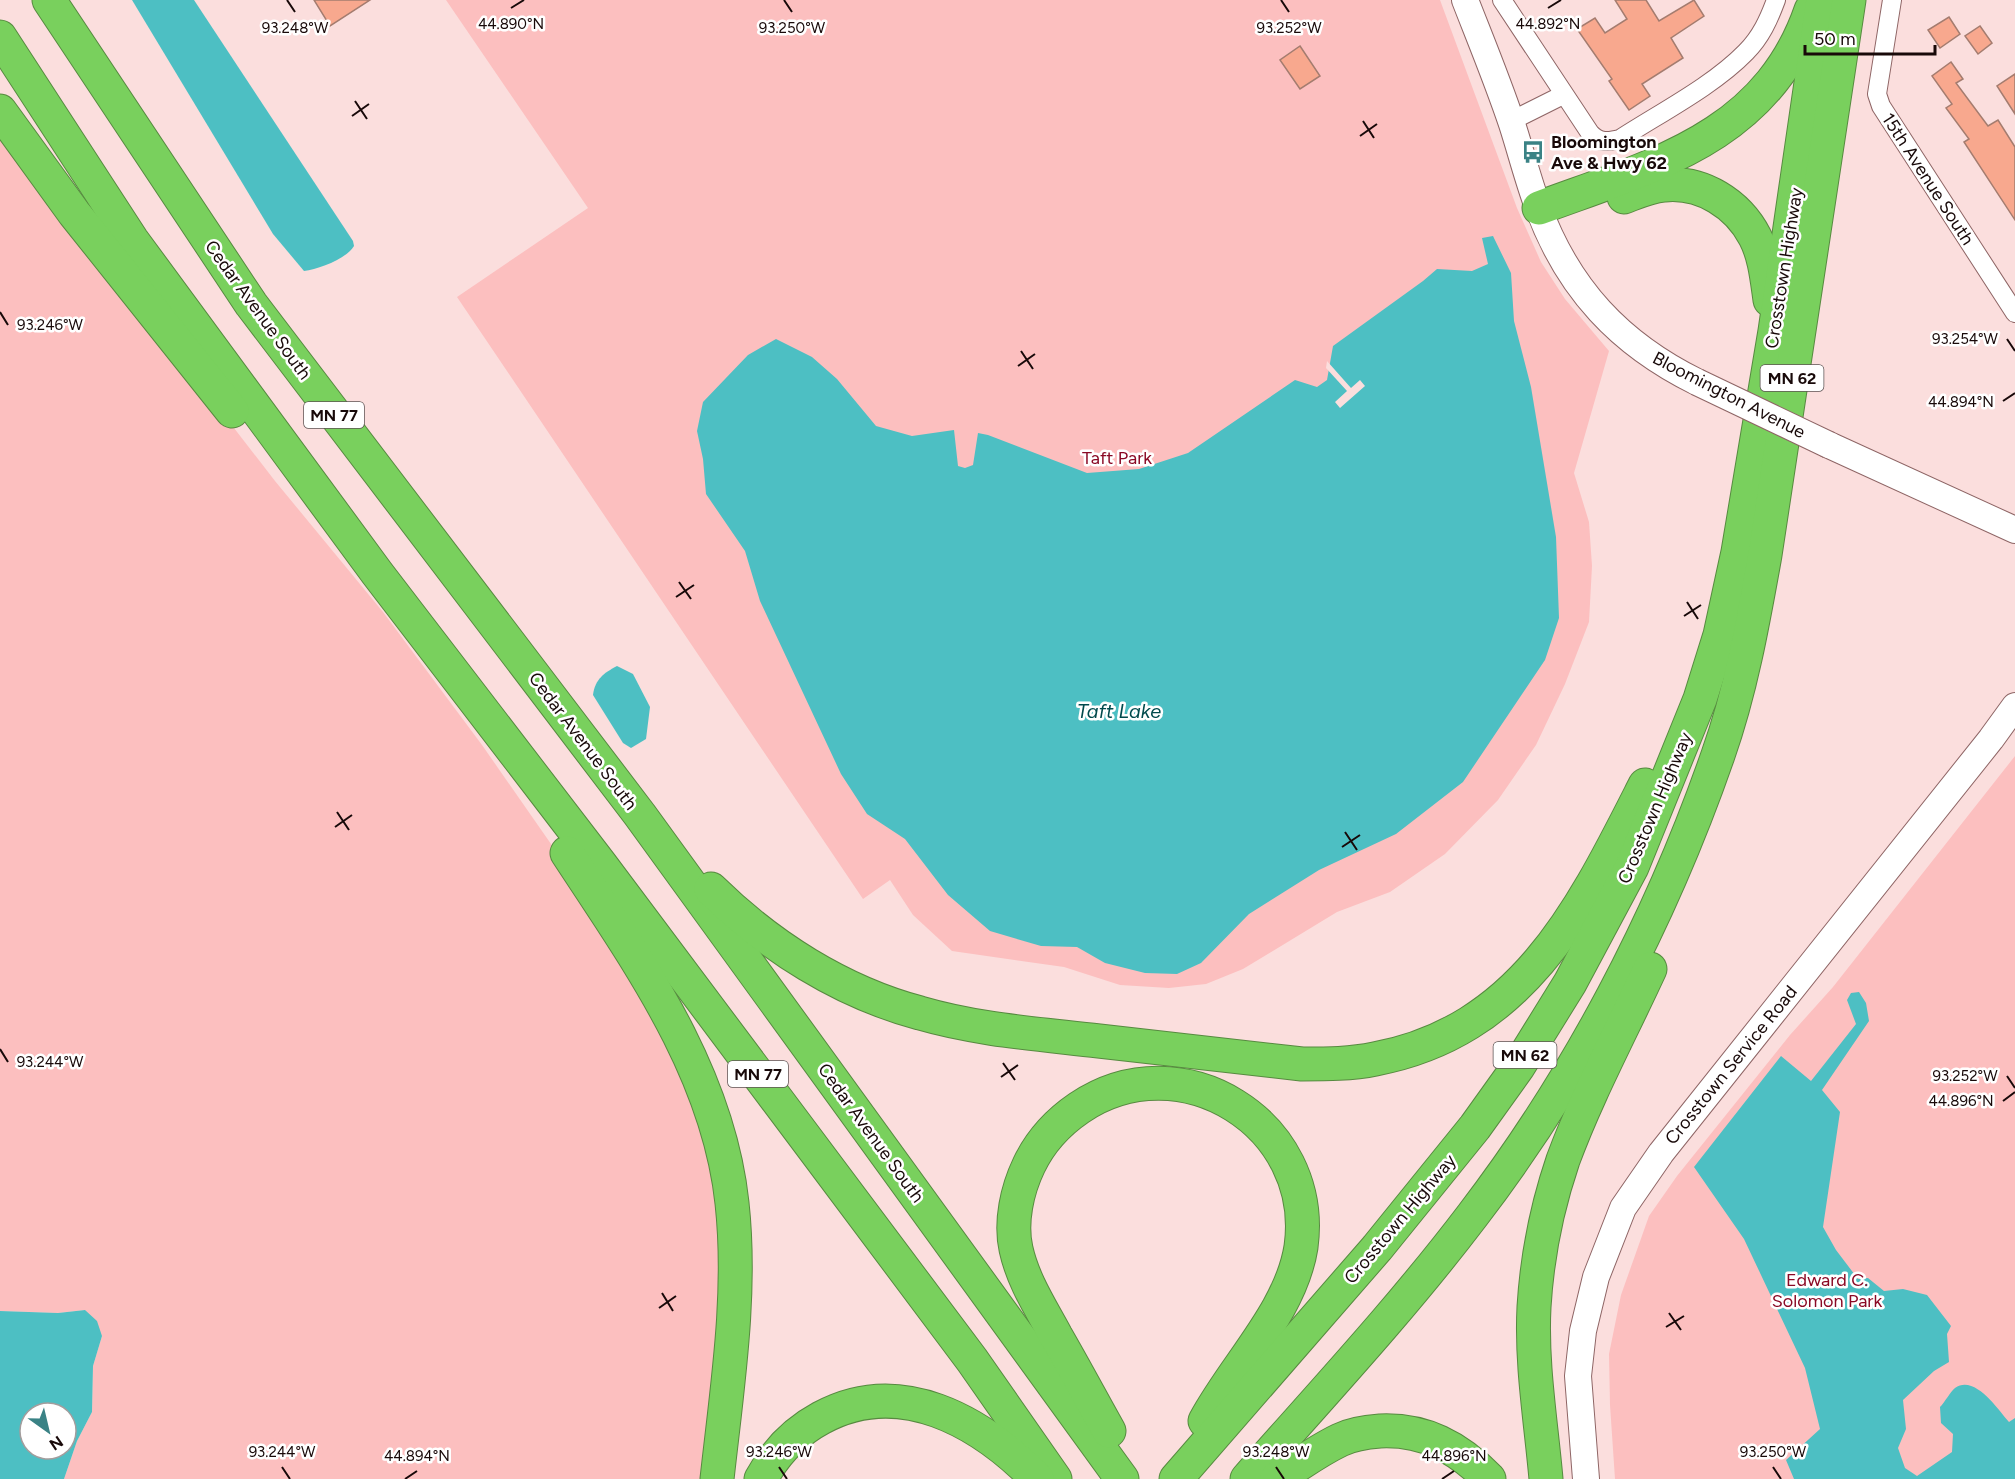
<svg xmlns="http://www.w3.org/2000/svg" width="2015" height="1479" font-family="Figtree,sans-serif">
<rect width="100%" height="100%" fill="#fbdedd"/>
<g fill="#fcbfbf">
<path d="M446 0H1440L1517 208 1541 262 1565 299 1609 351 1574 473 1589 522 1592 566 1589 622 1565 684 1536 745 1498 800 1445 854 1390 892 1337 912 1243 969 1206 984 1169 988 1120 985 1064 967 952 951 913 915 890 880 863 899 457 297 588 208Z"/>
<path d="M0 125 275 481 383 612 482 745 581 887 691 1077 728 1230 711 1479H64L77 1441 92 1412 93 1366 102 1336 85 1310 58 1313 0 1311Z"/>
<path d="M2015 756V1479H1615L1610 1405 1609 1354 1621 1295 1649 1216 1677 1176 1790 1035 1833 987Z"/>
</g>
<g fill="#4dbfc3" fill-rule="evenodd">
<path d="M132 0H194L353 241 354 246C346 259 319 269 304 271L273 234Z"/>
<path d="M1493 236 1511 273 1514 321 1531 387 1556 537 1559 618 1545 660 1463 782 1396 834 1319 870 1249 914 1201 963 1177 974 1145 973 1105 963 1077 947 1041 946 990 931 948 895 905 839 867 814 841 774 760 601 745 551 706 494 703 459 697 431 703 402 748 355 776 339 812 357 837 379 876 426 912 436 954 430 958 466 965 468 973 465 978 433 988 435 1087 473 1139 469 1188 453 1295 380 1317 387 1327 380 1333 346 1423 281 1437 269 1472 271 1488 264 1482 238Z"/>
<path d="M617 666 633 674 650 707 646 739 631 748 623 743 593 695C595 679 604 673 617 666Z"/>
<path d="M1859 992 1866 1003 1869 1021 1822 1090 1840 1112 1823 1227 1836 1250 1858 1279 1868 1278 1884 1291 1903 1289 1927 1295 1951 1326 1947 1334 1949 1362 1934 1371 1903 1400 1906 1429 1898 1448 1905 1468 1917 1476 1952 1452 1953 1434 1941 1423 1940 1407C1945 1402 1950 1392 1955 1388 1975 1374 1998 1410 2009 1422L2015 1418V1479H1794L1786 1460 1820 1429 1805 1368 1744 1239 1694 1167 1781 1056 1811 1081 1856 1024 1847 1000 1851 993Z"/>
<path d="M85 1310 97 1321 102 1336 93 1366 92 1412 77 1441 64 1479H0V1311L58 1313ZM30 1413H66V1449H30Z"/>
</g>
<path fill="#fbdedd" d="M1327 361 1351 388 1360 380 1365 386 1340 408 1335 402 1347 391 1326 368Z"/>
<g fill="#f8a88e" stroke="#a47c6f" stroke-width="1.5">
<path d="M314 0H370L330 26Z"/>
<path d="M1615 0H1646L1659 21 1694 0 1704 16 1671 38 1683 58 1642 84 1650 96 1629 110 1609 81 1612 79 1577 29 1595 18 1605 33 1627 19Z"/>
<path d="M1949 17 1960 34 1940 48 1928 30Z"/>
<path d="M1980 26 1992 43 1978 54 1965 36Z"/>
<path d="M1300 46 1320 76 1300 89 1280 60Z"/>
<path d="M1951 62 1963 79 1956 83 1988 126 1998 120 2015 147V220L1964 142 1969 139 1946 108 1952 104 1932 76Z"/>
<path d="M2015 74V114L1997 86Z"/>
</g>
<g fill="none" stroke-linecap="round" stroke-linejoin="round">
<g stroke="#8e6565" stroke-width="20">
<g id="street">
<path d="M1502 0 1590 133C1599 143 1608 142 1620 139 1660 113 1713 86 1746 52 1761 37 1769 19 1776 0"/>
<path d="M1892 0 1877 94 1881 106 2015 313"/>
<path d="M1511 121 1563 95"/>
</g>
</g>
<g stroke="#8e6565" stroke-width="28">
<g id="secondary">
<path d="M1465 0C1481 41 1498 82 1512 124 1521 152 1528 180 1538 207 1568 289 1620 344 1697 382"/>
<path d="M1829 445 2015 530"/>
<path d="M1586 1479 1578 1376 1583 1331 1596 1277 1623 1208 1661 1153 1991 739 2015 706"/>
</g>
</g>
<g stroke="#578a40" stroke-width="35">
<g id="highway">
<path d="M49 0 251 304 640 815 1122 1479"/>
<path d="M0 37 132 240 377 573 601 865 972 1360 1055 1479"/>
<path d="M0 111 74 213 232 411"/>
<path d="M1624 197C1637 192 1650 186 1664 185 1702 181 1738 204 1755 237 1765 256 1767 279 1770 300"/>
<path d="M1539 208C1652 166 1767 138 1811 10"/>
<path d="M567 853C637 960 718 1071 732 1203 742 1294 727 1388 717 1479"/>
<path d="M711 889C769 946 841 992 920 1013 978 1030 1039 1034 1099 1041 1167 1049 1235 1056 1302 1064 1327 1064 1351 1064 1375 1059 1524 1031 1583 907 1645 785"/>
<path d="M1109 1431C1091 1399 1074 1367 1056 1336 1041 1308 1023 1281 1016 1249 1010 1222 1017 1190 1029 1165 1040 1142 1057 1123 1079 1108 1181 1039 1318 1124 1301 1247 1291 1311 1235 1365 1205 1421"/>
<path d="M761 1479C775 1453 795 1432 821 1418 900 1375 980 1421 1037 1479"/>
<path d="M1176 1479 1377 1248 1475 1127 1518 1067 1570 983 1632 867 1700 699 1720 635 1738 552 1775 331 1823 0"/>
<path d="M1247 1479C1323 1393 1402 1308 1472 1216 1578 1078 1661 919 1718 755 1741 690 1753 622 1765 555L1849 0"/>
<path d="M1277 1479C1298 1465 1317 1451 1340 1440 1352 1434 1366 1432 1380 1431 1424 1429 1458 1447 1489 1479"/>
<path d="M1546 1479C1541 1422 1531 1364 1534 1307 1537 1257 1547 1207 1563 1160 1587 1095 1621 1032 1650 969"/>
</g>
</g>
<use href="#street" stroke="#fff" stroke-width="18"/>
<use href="#secondary" stroke="#fff" stroke-width="26"/>
<use href="#highway" stroke="#79d05d" stroke-width="33"/>
<g stroke="#8e6565" stroke-width="28" stroke-linecap="butt">
<path id="secondary-bridge" d="M1697 382 1829 445"/>
</g>
<use href="#secondary-bridge" stroke="#fff" stroke-width="26"/>
</g>
<path fill="none" stroke="#180909" stroke-width="2" d="M287 0 295 12M784 0 792 12M1281 0 1289 12M511 8 524 0M1548 8 1561 0M355 101 367 119M352 116 369 104M1363 121 1374 138M1360 136 1377 124M0 312 8 325M2007 339 2015 351M1021 351 1033 369M1018 366 1035 354M2003 401 2015 393M679 582 691 599M676 597 694 585M1687 602 1698 619M1684 616 1701 605M337 812 349 830M335 827 352 815M1345 832 1357 850M1342 847 1360 835M0 1049 8 1062M1003 1063 1015 1080M2007 1076 2015 1088M1001 1077 1018 1065M2003 1101 2015 1092M662 1293 673 1311M659 1308 676 1296M1669 1313 1681 1330M1666 1327 1684 1316M282 1467 290 1479M779 1467 787 1479M1276 1467 1284 1479M1773 1467 1781 1479M405 1479 417 1471M1442 1479 1454 1471"/>
<defs>
<g id="bus-bare" transform="scale(1.8)"><path d="M-5-6H5V4H4V6H2V4H-2V6H-4V4H-5ZM-3.5-4V0h7V-4ZM-3.5 1.2v1.5H-2V1.2ZM2 1.2v1.5H3.5V1.2Z" fill="#3a8285" stroke="#fff" stroke-width="2.5" paint-order="stroke"/></g>
</defs>
<g fill-rule="evenodd">
<use href="#bus-bare" x="1533" y="152"/>
</g>
<g text-anchor="middle" dominant-baseline="central" stroke-width="5" stroke-linejoin="round" paint-order="stroke">
<g fill="#fff" stroke="#5d5353" stroke-width="1.5">
<rect x="1760.5" y="365" width="63" height="26" rx="4.5"/>
<rect x="304" y="402" width="60" height="26" rx="4.5"/>
<rect x="1493.5" y="1042" width="63" height="26" rx="4.5"/>
<rect x="728" y="1061" width="60" height="26" rx="4.5"/>
</g>
<g font-size="16" font-weight="bold" fill="#180909">
<text x="1792" y="378">MN 62</text>
<text x="334" y="415">MN 77</text>
<text x="1525" y="1055">MN 62</text>
<text x="758" y="1074">MN 77</text>
</g>
<g font-size="18" font-weight="bold" fill="#180909" stroke="#fff" text-anchor="start">
<text x="1551" y="142">Bloomington<tspan x="1551" dy="21">Ave &amp; Hwy 62</tspan></text>
</g>
<g font-size="18" fill="#180909" stroke="#fff">
<text transform="translate(1928 179) rotate(57)">15th Avenue South</text>
<text transform="translate(1784 268) rotate(-81)">Crosstown Highway</text>
<text transform="translate(258 310) rotate(54)">Cedar Avenue South</text>
<text transform="translate(1729 395) rotate(27)">Bloomington Avenue</text>
<text transform="translate(583 741) rotate(53)">Cedar Avenue South</text>
<text transform="translate(1655 808) rotate(-67)">Crosstown Highway</text>
<text transform="translate(1731 1065) rotate(-51)">Crosstown Service Road</text>
<text transform="translate(871 1133) rotate(54)">Cedar Avenue South</text>
<text transform="translate(1400 1219) rotate(-50)">Crosstown Highway</text>
</g>
<g font-size="18" fill="#8a0925" stroke="#fff">
<text x="1117" y="458">Taft Park</text>
<text x="1827" y="1280">Edward C.<tspan x="1827" dy="21">Solomon Park</tspan></text>
</g>
<g font-size="20" font-style="italic" fill="#014a4d" stroke="#fff">
<text x="1119" y="711">Taft Lake</text>
</g>
</g>
<g font-size="15" text-anchor="middle" fill="#180909" stroke="#fff" stroke-width="5" stroke-linejoin="round" paint-order="stroke">
<text x="511" y="29">44.890°N</text>
<text x="1548" y="29">44.892°N</text>
<text x="295" y="33">93.248°W</text>
<text x="792" y="33">93.250°W</text>
<text x="1289" y="33">93.252°W</text>
<text x="50" y="330">93.246°W</text>
<text x="1965" y="344">93.254°W</text>
<text x="1961" y="407">44.894°N</text>
<text x="50" y="1067">93.244°W</text>
<text x="1965" y="1081">93.252°W</text>
<text x="1961" y="1106">44.896°N</text>
<text x="282" y="1457">93.244°W</text>
<text x="779" y="1457">93.246°W</text>
<text x="1276" y="1457">93.248°W</text>
<text x="1773" y="1457">93.250°W</text>
<text x="417" y="1461">44.894°N</text>
<text x="1454" y="1461">44.896°N</text>
</g>
<g transform="translate(48 1431) rotate(146)"><circle r="28" fill="#ffffff" stroke="#a39d9d" stroke-width="1.5"/>
<path d="M0-4.5L10 22L0 15L-10 22Z" fill="#3a8285"/>
<text y="-9" font-size="16" font-weight="bold" text-anchor="middle" fill="#180909">N</text>
</g>
<path d="M1805 45v9h130v-9" fill="none" stroke="#180909" stroke-width="3"/>
<text x="1814" y="45" font-size="18" fill="#180909" stroke="#ffffff" stroke-width="4.5" paint-order="stroke">50 m</text>
</svg>
